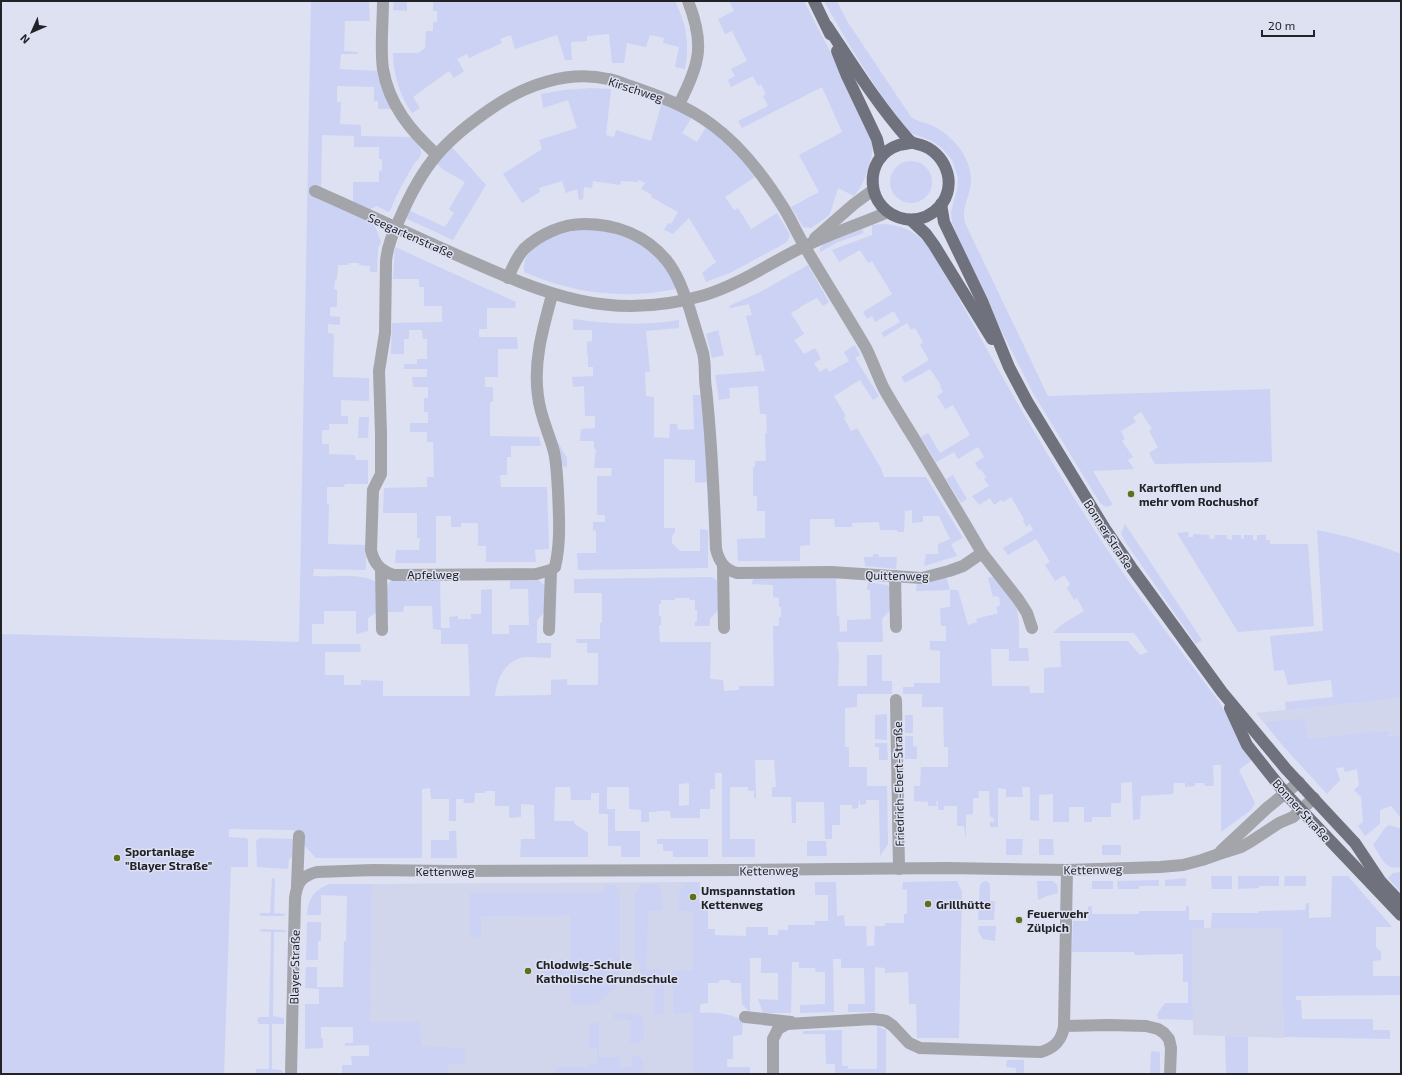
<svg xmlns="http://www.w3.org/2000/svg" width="1402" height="1075" font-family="'Exo 2',sans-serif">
<rect width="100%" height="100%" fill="#dee1f1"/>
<g fill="#d1d6ec">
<path d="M1401 698V734L1284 747 1256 713Z"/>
<path d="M686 882 687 903 699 904 701 1074H369L372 884Z"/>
<path d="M1283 927 1282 977 1284 1038 1193 1035 1192 928Z"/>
</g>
<g fill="#cbd2f4" fill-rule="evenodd">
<path d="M311 1H369L370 21H345L344 51 358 52V54H341L340 69 378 71 382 87 391 109H378V101H374V87L337 86V102H341L340 124 361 125V136L410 137C414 140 420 145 421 151 422 157 417 160 414 164 405 179 396 195 390 211L388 212 377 206 368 210 353 203V182H379V171L382 170V159H379V147H354V136L322 135 321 197 373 221 381 242 378 248 377 272H370V266L359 265V263H349L348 265H338L337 279 335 280 334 289 337 290V307H330V316L340 317V325L328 324V333L334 334 333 377 369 378V401L341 400V416H348V424H329V430H322V444H329V454L355 455 356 460H368V484H345L344 487H327V504H329L328 544 366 545V570L314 569 313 576C331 578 360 572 376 582L377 612 368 618V631L356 634V611H324V624H312V644H360L361 652H325V675H344V685H361V680L383 681V696H470L468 644H441V630L433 629 432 606H404L403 612H387L386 587 388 584 393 579H440L441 628H450L449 617 458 616V619H471V614H481V590L492 589V634H509V625H529L528 589H510V578H537L545 586 546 611 537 620V643H551V658C542 658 527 656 520 658 504 663 496 681 495 696L551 695V680L567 679V685H598V653H587V643H576L577 639H600V623L602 622V593H574V579L710 577 713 578 718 581 719 609 710 619V626H695V622L697 621V610H695V600H690L689 598H675V600H661V604H659V616H661V625H659L660 642H711L710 679 723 680 724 691 739 690V686H774L773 626H779V617H781V607H779V598L773 597V585L752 584 753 578H836L837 616H839L840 632 847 631V620L871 619 870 590H867L868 582 887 585 890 587 891 609 882 619 883 642H837L839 654 838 686H867V655H882V681H892V694H857V707L845 708V747H849V767H867V786H887L888 844 880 856 879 800H866V804L860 805V801L859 800 858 808 852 809V805H840V825H832V839H825L824 802H796V823H792L791 797H772V787H776L774 760H755L756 798H754V791H748V787H730V839H755V857H722V773H715V789H710V809H700V818H671L670 811H657V812H649V822H641V810L629 809V787H607V809H615V831H640V857H621V846H608V814H599V793H591V800H571L570 787H555L554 821H574L575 824 588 833V857H520L521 839H535L534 805 521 804V817L509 818V806H495V791H485V793H475L474 803H464L463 799H456V821H449V799H431L430 788 422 789V858H316L302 843V833L292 830 229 829V837L246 838 248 840V867H231L224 1074H1V634L299 642ZM689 783V805L679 806V784Z"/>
<path d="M394 1H675C686 23 690 45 685 69L675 67 679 47 663 43 664 38 650 35 646 47 627 43 624 63H612L609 34 587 36V41L571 42 572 60H565L557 35 515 49 511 35 500 39 502 43 469 58 467 54 457 59 464 71 454 78 449 71 413 97 420 108 412 113C400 97 393 73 393 53H418L425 48 426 31H433V22H437V11H433V2L407 1V11L393 10Z"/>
<path d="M729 1H804L854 98 873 144 872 155 865 178 860 188 854 196 838 188 830 214 824 219 811 228 803 227 791 207 819 192 799 155 842 132 822 87 742 128 738 121 768 106 763 96 766 94 761 84 758 86 753 76 731 87 728 80 735 76 731 69 747 61 732 31 725 34 718 19 734 11Z"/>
<path d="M824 1H837L847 21 911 117C918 122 925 122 933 126 953 136 972 158 971 182 970 198 961 206 965 223L1048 396 1270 389 1272 462 1155 464 1149 453 1158 447 1149 431 1152 429 1141 412 1133 417 1136 422 1121 431 1125 439 1122 441 1133 457 1128 460 1134 469 1093 471 1113 505 1106 507 1100 503 1033 393 997 322 956 233 952 222 951 212 957 190 958 178 952 160 942 148 932 141 913 134 899 123 851 48Z"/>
<path d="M592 88 611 89 606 135 614 137 616 130 651 141 662 102 692 117 682 133 697 142 706 127C725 142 740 158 755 177L725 197 734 210 738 208 751 229 777 213 790 235 787 242 732 272 706 282 702 273 716 262 689 218 673 234 664 230 668 223 671 224 678 212 651 197 652 195 641 189 645 183 639 180 638 182 621 181 620 185 593 181 592 188 584 187 583 199 579 200 577 189 566 193 562 181 539 188 540 192 522 203 503 174 542 149 539 140 577 128 568 100 543 108 541 94 564 90Z"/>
<path d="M451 146 486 185 453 240 407 219V212L408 210 445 227 454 213 449 209 465 182 442 169 436 162Z"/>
<circle cx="911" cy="182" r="21"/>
<path d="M883 224C917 227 924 240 941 266 990 356 1040 445 1095 531 1133 591 1178 646 1220 703L1252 760 1239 770 1255 803 1251 810 1221 832V765H1213L1214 786H1205L1204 783H1195V786L1185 787V783H1174L1173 794 1141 796 1140 819 1133 820 1132 782 1121 783V803H1111V817H1092V822H1084V807H1069V822H1053V794L1039 795V821L1030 820V787H1022L1023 797H1006V789L998 788V827H990V822H994L993 817H990L989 791H978L979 798H973V814L966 815V840L964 826H957V806H944V810H938V801L936 802 937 806H928V802L914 801V786H920L921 767H948V747H944L943 707H922V694H903V687H914V683H940V651L930 650V641H946V626H941L940 608 950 607V590L916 591 917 583 946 576 950 590H958L968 625 977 622 976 619 998 613 996 607 999 606 1000 603 999 597 996 596 993 597 988 578 994 576C1002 586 1011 595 1016 607 1020 619 1019 636 1019 648H1028L1029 661H1009V649H991L992 686H1029L1030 693H1044V668L1061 667 1060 641H1128L1140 655 1148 652 1134 633H1053L1061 625 1084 611 1077 598 1074 600 1067 588 1069 586 1070 584 1064 575 1055 581 1045 565 1050 562 1036 539 1008 555 1003 548 1033 530 1030 524 1026 527 1023 520 1024 519 1011 497 1003 502 1001 500 994 505 990 498 979 505 972 496 989 486 984 479 986 477 981 469 979 470 975 463 984 457 978 447 958 459 954 452 936 462 921 437 928 433 940 453 970 435 953 405 945 409 937 396 943 392 940 386 941 385 930 369 905 383 901 377 929 360 920 345 923 342 915 328 911 330 907 323 884 337 881 333 900 322 894 311 875 322 872 316 867 319 863 312 892 294 872 261 868 263 860 250 839 262 832 250 872 235V225Z"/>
<path d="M589 229C621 231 654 246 670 275 672 280 675 284 675 289 625 300 571 293 524 272 520 241 566 231 589 229Z"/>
<path d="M862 229 864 233 838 242 820 252V248L824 244Z"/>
<path d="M395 247 516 302 515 308H487V329H479V337H517L518 349H498V377H485V387H493V402H490V436L539 437 541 446H511V457H507V475H500L501 487H547L549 549 535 550 536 562H486V546H478V523H461V527H451V516H436V563H395L396 550H419L420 538H417V513H383L384 488 427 487V477H434L433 442H427V432H410V423H428V412H424V398H428V387H413L412 377H427V369H404V364H417V359H427V339H423L422 330H409V339H404V354H391L392 323 442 322V306H424V287H419V279H393Z"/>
<path d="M808 265 829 302 823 306 817 298 800 307V308L791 313 804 334 794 340 804 354 815 348 821 359 814 363 820 372 827 368 829 372 849 361 844 352 855 345 860 355 855 358 879 396 873 400 860 380 834 396 846 416 844 418 851 431 857 428 881 468 884 477H926L963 538 951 544 957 556 924 566 926 554H938V544L950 539 939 516H923V522L912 523V510L905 511 904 532H897V530H880L879 522 852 523V527H835L834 519H810V545L800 546V561H738L737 539 765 538V511H757V496H753V467H755V461H766L765 433H767L766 414H760L758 386 729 388 730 398 719 400 715 375 765 371 761 354 756 356 746 316 752 315 749 304 730 308 729 306 760 292Z"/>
<path d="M573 319C609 324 643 326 679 320V328L646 331 650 372H645L646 396 654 397V437L669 438 670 424H677L678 430 694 429 693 395H702L708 482 695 483V460L664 459V528H675V532L672 536V543L680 551H700V529L708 530V568L578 570 577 553H596V531L593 530V522H605V515H597V476H611L612 468H594L596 449H594V441H580L581 429 595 428V416H585L584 386 573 387 572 377 593 376V367H588V355H587V342L592 341V330H573Z"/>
<path d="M718 330 724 355 712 358 706 334Z"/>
<path d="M359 417H369L368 438H358Z"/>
<path d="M557 442C561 444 562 453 567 457V468L561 465Z"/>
<path d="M953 475 967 499 961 503 946 479Z"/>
<path d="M1125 524 1202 640 1196 644 1124 540 1121 533Z"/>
<path d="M1317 530C1346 536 1374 543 1401 554V698L1286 710 1285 702 1333 697 1331 680 1288 685 1284 670 1274 671 1270 636 1323 631Z"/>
<path d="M1189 532 1188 537H1193V534L1209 535 1210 539H1214L1215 535H1227V539L1232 540V535H1241V539H1244V535H1253V540H1257V535H1266V540H1270V544H1308L1314 626 1238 632 1177 533Z"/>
<path d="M873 554H878L879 557H897L896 569 865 566 864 557H873Z"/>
<path d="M887 714V740L875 739V715Z"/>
<rect x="905" y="715" width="8" height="18"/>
<path d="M1305 719 1307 739 1388 731 1389 736 1401 734V818L1391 806 1380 810V824L1365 836 1358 826 1363 822 1361 797 1354 790 1359 785 1357 769 1345 772 1343 767 1336 768 1340 780 1327 794 1284 747 1264 722Z"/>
<path d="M905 736H913V746L917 747V759H905Z"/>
<path d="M875 743H887L888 760H879V747H875Z"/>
<path d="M1389 825 1399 828 1401 830V867C1384 871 1382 857 1373 845L1385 828Z"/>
<path d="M449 831H456L457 858H431V840H449Z"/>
<path d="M259 838 293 839V857L289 859 288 869 257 867 256 841Z"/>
<path d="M657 839H708V857H673V851H663V844H657Z"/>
<path d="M1006 839H1023L1022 855H1006Z"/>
<path d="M1039 839H1053L1054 855H1039Z"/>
<path d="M807 841H826L827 856H807Z"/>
<rect x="1102" y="845" width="19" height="10"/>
<path d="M1401 872V892L1388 878 1393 873Z"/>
<path d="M1211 876H1232V889H1212Z"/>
<path d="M1238 876H1279V886H1259V888L1238 889Z"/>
<path d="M1285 876H1306V886H1284Z"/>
<path d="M1332 876H1348L1392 927H1376V947L1381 952V960L1373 961V976H1401V995L1296 996V1000H1301L1302 1019H1373V1030H1390V1039L1284 1037 1282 976 1283 928H1211L1212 913H1258L1259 911 1305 910 1306 903H1309V918L1331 917Z"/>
<path d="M272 878 275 879 274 913 286 914 284 916H261L259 913H270Z"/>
<path d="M1186 878V886H1165V880Z"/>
<path d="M1159 880V886H1139V889H1118L1117 881Z"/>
<path d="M957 881 962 892 959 1038H917L916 1004H909L908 972 885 973V968L875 967V1012H848V1004H865L864 968H841V959H833L834 1012 800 1013V1005L825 1004V972H816L815 968H799V962H792L791 1013H763L758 999 778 1000V973H761V958H750V1013L742 1004 741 983H731L729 980H720L718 983H708V1003L700 1004V1013C717 1012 727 1013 743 1020L742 1035 733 1036V1059H727V1067H750V1074H694L693 1013H673V970H693V911H679L678 895 686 882H700L699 903 708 904V929H715V935L746 936V927H768V935H778V930H788V925H815V921H828V895H815V882H836L837 916 844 915 845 926H866L867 946H874L875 926H885V923H904V914H907V890L902 889 903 882Z"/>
<path d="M987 881 990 884V901H995L994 920H978L980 885 982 882Z"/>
<path d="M1037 881H1053L1057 885 1058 893 1047 896 1038 900Z"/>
<rect x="1092" y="881" width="21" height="8"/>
<path d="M329 884H372L370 1022H420L421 1046 465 1048 466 1063 448 1064V1074H342V1065H352L351 1056H369V1045L345 1046V1043H353V1027H321V1038H323V1048L305 1049V1004H319V989L305 988 306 967H317V987H343L344 941H346L347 896 321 895V915H307C308 899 314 890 329 884Z"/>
<path d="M641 884H656C663 891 663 900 663 910L648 911 646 969 663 970 664 1014H654L655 989 641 977 639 962 634 957 635 895Z"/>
<path d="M607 885H614L620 890V982L597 1005 571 1004 570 981H542V961L570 960V915L481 916V938H470V893H601Z"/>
<path d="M1092 906V914H1139V911H1186V906H1189V920H1204V928H1192L1193 1020 1158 1019 1157 1014 1165 1003H1188V982H1183V954L1135 955 1134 952H1072L1073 921H1088V907Z"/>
<path d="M307 922H321V941H318V960H306Z"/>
<path d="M978 926H996L995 941 983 939 979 933Z"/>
<path d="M262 929 283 930 287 932H274L273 1016 284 1018V1024H272V1069L281 1070 283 1071V1074H256V1069H269V1024H259L257 1019 259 1017H269L271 932 259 931Z"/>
<path d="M614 1013 639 1014 643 1019 644 1039 639 1043H630L631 1020 614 1019Z"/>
<path d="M594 1022 599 1024V1057H620V1067H632L633 1057 638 1056 643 1060 644 1074H556V1067H589V1064H597V1048H589V1026Z"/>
<path d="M877 1026 886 1030V1074H835V1064H826L825 1034H803V1031L842 1030V1066H848V1069H877Z"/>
<path d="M1225 1036 1248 1037V1074H1226Z"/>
<path d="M1151 1051 1160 1052V1074H1150Z"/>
<path d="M1007 1060H1024V1074H1016V1068L1006 1067Z"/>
</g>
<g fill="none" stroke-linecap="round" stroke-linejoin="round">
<g stroke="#a3a5ab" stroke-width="12">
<path d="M383 1C383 22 380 49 383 69 389 105 411 131 436 154"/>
<path d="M679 104C700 64 705 44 688 1"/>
<path d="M315 191C363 212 411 235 459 256 545 294 610 323 705 295 741 284 771 262 805 246 832 233 860 224 888 212"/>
<path d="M815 238 854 204 873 190"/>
<path d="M508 278C512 268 517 257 524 249 540 234 563 224 584 224 616 224 646 235 667 261 678 275 684 293 690 310 694 324 699 339 703 353 706 365 704 378 706 389 712 443 714 496 716 549 719 562 725 570 737 573L831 572 922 578 949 571 963 566 982 553C960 515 937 477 915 440 904 422 893 405 883 387 877 374 872 360 866 348 846 314 825 281 805 247 798 235 792 222 785 210 766 179 740 145 711 124 687 106 659 96 630 86 623 84 616 80 608 79 568 70 525 85 492 108 445 140 423 164 400 218 393 232 387 246 386 262L385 333 379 371 381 434V474L373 490 371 550C374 564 381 571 394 575L536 574 551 570 555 567C561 542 559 517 558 491 557 478 557 465 554 452 549 433 540 416 538 396 533 362 543 328 552 295"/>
<path d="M982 553 1018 599 1027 613 1032 628"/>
<path d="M723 566 724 628"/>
<path d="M381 569 382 630"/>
<path d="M895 576 896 627"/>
<path d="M549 630 551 570"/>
<path d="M896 700 899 869"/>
<path d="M1221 851 1267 808 1299 782"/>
<path d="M297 886 299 836"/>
<path d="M745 1017 791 1022"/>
<path d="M1064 1026 1109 1025 1146 1026 1158 1029 1164 1033 1169 1039 1171 1048 1170 1074"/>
<path d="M291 1074 295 898C297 883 301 876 317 872L373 870 450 871 746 870 946 868 1067 870 1160 867 1183 865 1202 860 1219 854 1241 847 1250 842 1279 823 1293 817 1314 798"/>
<path d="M773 1074V1039L778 1029 787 1024 873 1019 881 1020 886 1021 893 1026 909 1043 920 1048 1041 1052C1055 1048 1062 1040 1064 1026L1067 870"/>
</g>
<g stroke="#6f717d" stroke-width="12">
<path d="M814 1 830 34"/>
<path d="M827 26C853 65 877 104 908 139 912 144 915 143 921 145 932 148 942 158 946 169 951 181 949 196 940 206 931 216 919 221 905 219 865 212 861 157 899 145 903 144 907 144 911 143"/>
<path d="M837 51 847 76 877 139 881 157"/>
<path d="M941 204 944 222 982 301 1009 367 1028 403 1105 529 1131 567 1222 692 1286 769 1355 843 1381 882 1401 903"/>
<path d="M911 220 926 234 934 245 992 339"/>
<path d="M1230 708 1247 745 1285 793 1401 915"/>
</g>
</g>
<g fill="#5f6f1b" stroke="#dee1f1" stroke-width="1.5">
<circle cx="1131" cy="494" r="4"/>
<circle cx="117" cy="858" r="4"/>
<circle cx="693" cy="897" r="4"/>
<circle cx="928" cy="904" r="4"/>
<circle cx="1019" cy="920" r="4"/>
<circle cx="528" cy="971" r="4"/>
</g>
<g text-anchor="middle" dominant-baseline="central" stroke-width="3" stroke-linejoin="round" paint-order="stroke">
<g font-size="12" fill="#222329" stroke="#dee1f1">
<text transform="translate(636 89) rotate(18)">Kirschweg</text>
<text transform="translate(411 235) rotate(24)">Seegartenstraße</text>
<text transform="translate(1109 534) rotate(57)">Bonner Straße</text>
<text x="433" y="574">Apfelweg</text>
<text transform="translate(897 575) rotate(1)">Quittenweg</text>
<text transform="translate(898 784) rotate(-91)">Friedrich-Ebert-Straße</text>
<text transform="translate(1302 810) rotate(48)">Bonner Straße</text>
<text transform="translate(1093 869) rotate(-1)">Kettenweg</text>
<text transform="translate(769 870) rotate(-1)">Kettenweg</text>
<text x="445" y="871">Kettenweg</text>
<text transform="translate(294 967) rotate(-89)">Blayer Straße</text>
</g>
<g font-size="12" font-weight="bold" fill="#222329" stroke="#dee1f1" text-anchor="start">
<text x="1139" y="487">Kartofflen und<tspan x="1139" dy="14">mehr vom Rochushof</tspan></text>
<text x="125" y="851">Sportanlage<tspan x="125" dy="14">"Blayer Straße"</tspan></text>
<text x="701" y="890">Umspannstation<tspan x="701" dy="14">Kettenweg</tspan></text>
<text x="936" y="904">Grillhütte</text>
<text x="1027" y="913">Feuerwehr<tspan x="1027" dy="14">Zülpich</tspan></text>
<text x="536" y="964">Chlodwig-Schule<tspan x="536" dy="14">Katholische Grundschule</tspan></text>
</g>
</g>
<rect width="1402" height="1075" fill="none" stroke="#222329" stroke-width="4"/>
<g transform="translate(32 32) rotate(225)" stroke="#dee1f1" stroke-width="3" paint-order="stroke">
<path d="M0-3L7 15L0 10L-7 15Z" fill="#222329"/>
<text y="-6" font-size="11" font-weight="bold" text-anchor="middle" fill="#222329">N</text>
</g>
<path d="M1262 30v6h52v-6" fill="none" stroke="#222329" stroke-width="2"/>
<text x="1268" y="30" font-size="12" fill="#222329" stroke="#dee1f1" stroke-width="3" paint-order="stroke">20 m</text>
</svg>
